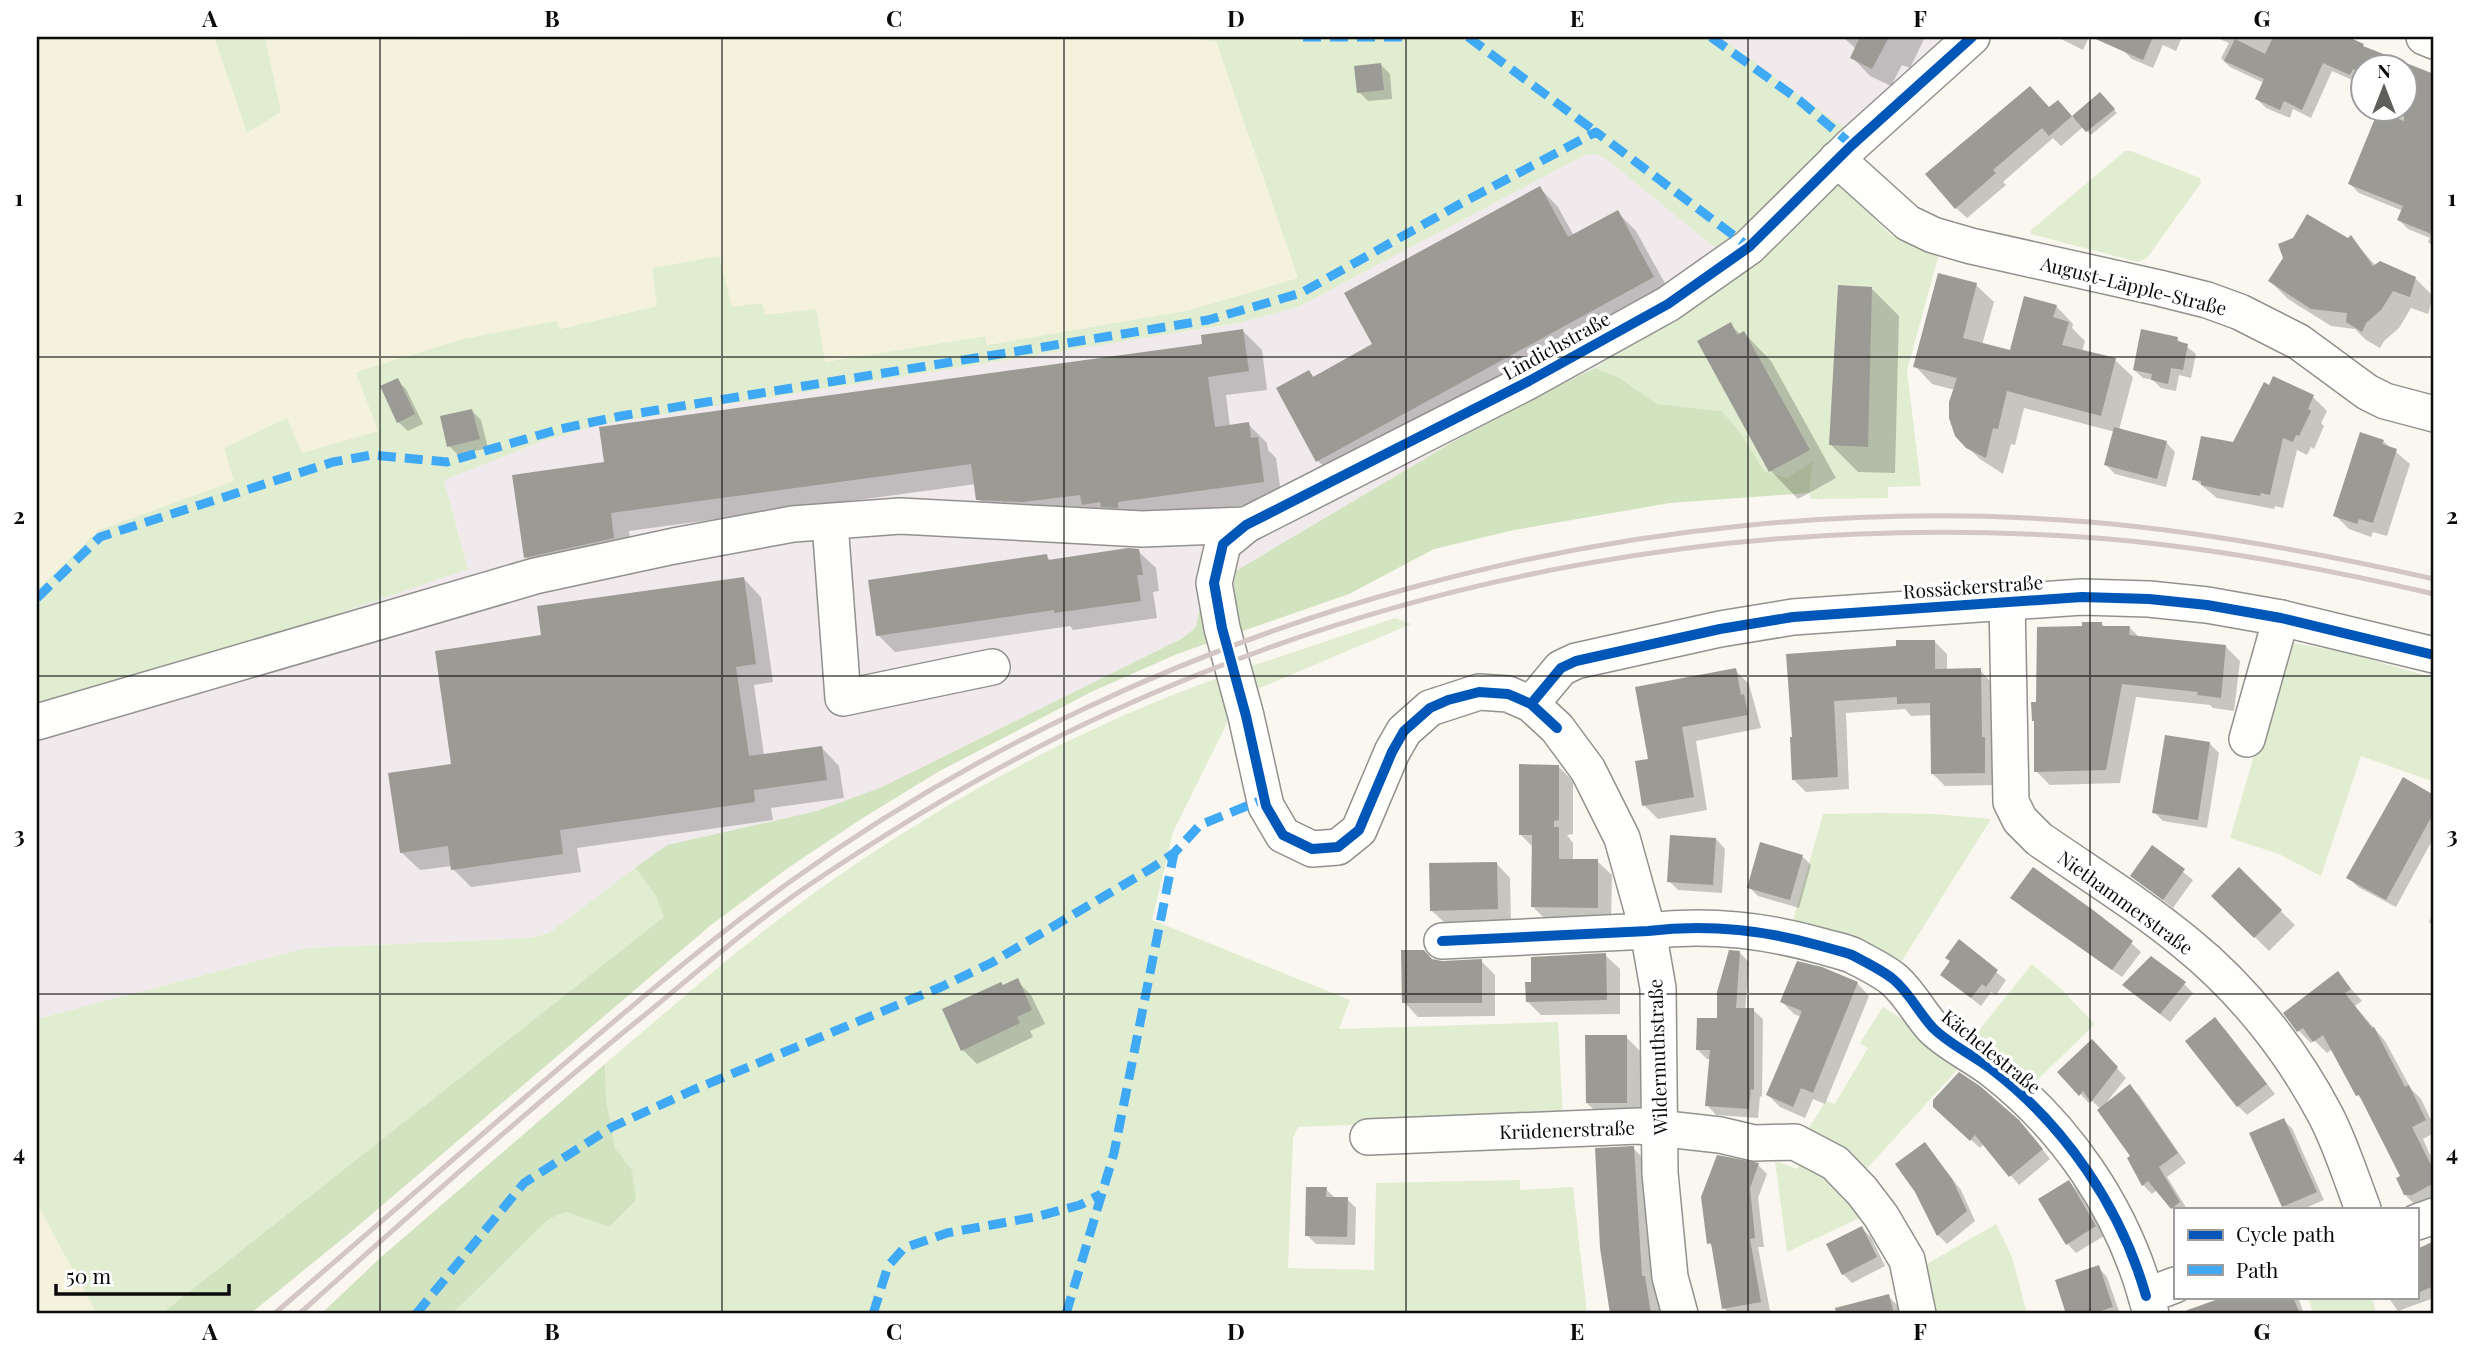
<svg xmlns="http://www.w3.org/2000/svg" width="2471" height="1351" font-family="'Playfair Display',serif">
<rect width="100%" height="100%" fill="#f9f7ef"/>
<g fill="#f0eaec">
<path d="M1720 37H1953L1850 132Z"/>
<path d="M1595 154 1605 158 1740 268 1595 368 1500 414 1234 572 1202 597 1196 627 1183 638 882 787 817 811 668 845 549 933 530 938 306 948 37 1019V713L468 568 444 479 540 442 598 425 1239 323 1298 307 1585 155Z"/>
</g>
<g fill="#f4f2dc">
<path d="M44 37H214L247 133 281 112 265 37 456 40 489 37H1153L1216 41 1298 278 1190 310 986 345 984 336 825 362 765 315 732 307 652 269 657 306 560 329 357 371 379 431 302 453 287 418 235 481 99 530 37 590V38Z"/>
<path d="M40 1208 97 1314H37V1210Z"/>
</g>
<g fill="#e1edd1">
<path d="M214 37H265L281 112 247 133Z"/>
<path d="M270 37H489L456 40Z"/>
<path d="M1153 37H1720L1850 132 1817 163 1892 236 1940 250 1907 371 1921 486 1888 487V498L1811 499 1809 493 1813 461 1787 478 1764 471 1740 432 1722 411 1657 404 1618 377 1595 368 1740 268 1605 158 1595 154 1585 155 1298 307 1239 323 598 425 540 442 444 480 468 569 140 682 37 713V590L99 530 234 481 224 448 287 418 302 453 378 431 356 372 463 339 556 321 560 329 657 306 652 268 719 256 732 307 762 303 765 315 816 309 825 362 985 336 987 345 1190 310 1298 278 1216 41Z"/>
<path d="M2125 151H2131L2200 178 2201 183 2147 258 2138 262 2031 234V230Z"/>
<path d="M1395 618 1411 624 1248 693 1243 669Z"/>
<path d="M2287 642 2344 652 2434 678V782L2361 756 2321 876 2279 854 2230 838Z"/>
<path d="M1224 676 1230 713 1226 725 1173 832 1152 920 1350 1000 1339 1029 1558 1022 1563 1117 1298 1127 1293 1138 1288 1268 1374 1270 1376 1183 1520 1180V1190L1573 1187 1587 1314H452L549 1219 566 1212 609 1227 632 1170 615 1148 606 1099 605 1064C672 1007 738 948 810 896 936 805 1078 727 1224 676Z"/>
<path d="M1880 813 1935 814 1991 819 1898 967 1793 921 1823 814Z"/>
<path d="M635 868 656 896 665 917 161 1314H97L40 1209 37 1210V1019L306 948 530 938 549 933Z"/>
<path d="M2032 964 2060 988 2095 1024 2028 1089 1972 1039Z"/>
<path d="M1883 1007 1966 1060 1861 1175 1805 1134 1826 1101 1835 1104 1868 1048 1860 1043Z"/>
<path d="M1803 1156 1866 1215 1787 1252 1775 1161 1797 1169Z"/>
<path d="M1996 1224 2012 1257 2027 1314H1926L1918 1269Z"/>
<path d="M2307 1297H2372L2376 1314H2314Z"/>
</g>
<g fill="#d2e3c0">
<path d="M1595 368 1618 377 1657 404 1722 411 1740 432 1764 471 1787 478 1813 461 1809 493 1670 503 1514 530 1434 549 1349 594 1177 654 1091 692 936 773 858 821 788 868 711 925 352 1231 250 1314H161L664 917 656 896 635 868 667 845 817 811 882 787 1183 638 1196 627 1202 597 1234 572 1500 414Z"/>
<path d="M605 1064 606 1099 615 1148 632 1170 636 1200 609 1227 566 1212 549 1219 452 1314H321L380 1258Z"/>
</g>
<g fill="#0003">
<path d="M1843 37H1925L1910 68 1902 65 1891 86 1870 76 1852 57 1856 49Z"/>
<path d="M2057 37H2089L2083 50Z"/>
<path d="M2128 37H2182L2176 51 2163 45 2153 68 2132 59 2122 49Z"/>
<path d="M2215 37H2343L2367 49 2434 76 2432 225 2434 247 2428 242 2430 238 2408 229 2399 220 2403 211 2359 193 2350 184 2381 108H2404V66H2362V77L2359 83 2332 71 2311 118 2293 109 2290 118 2266 108 2257 99 2264 83 2230 67 2221 58 2229 43Z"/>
<path d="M1381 65 1390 74 1392 99 1368 101 1359 92Z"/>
<path d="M2100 95 2117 113 2091 135 2083 127 2061 146 2053 138 2003 182 2006 185 1967 218 1956 208 2058 102 2073 118Z"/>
<path d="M1540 188 1558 207 1574 236 1617 212 1636 231 1672 296 1337 479 1318 461 1309 372 1315 378 1375 345Z"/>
<path d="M2351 238 2376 266 2415 278 2433 296 2428 314 2411 308 2399 328 2384 341 2380 348 2366 340 2355 329 2331 326 2288 299 2270 281Z"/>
<path d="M1976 285 1994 302 1982 345 2011 352 2056 306 2073 324 2072 328 2085 341 2082 352 2115 360 2133 377 2119 430 2166 442 2175 452 2166 487 2115 474 2106 465 2115 432 2024 408 2015 445 2011 444 2003 474 1980 459 1961 441 1955 390 1932 384 1915 366Z"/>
<path d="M1872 289 1899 316 1895 473 1858 472 1831 445Z"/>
<path d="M1730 324 1741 335 1744 333 1771 361 1836 478 1798 499 1771 471 1699 341Z"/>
<path d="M1243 331 1262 350 1267 390 1226 395 1230 427 1248 424 1267 443 1268 450 1276 458 1282 500 1136 520 997 518 978 499 976 484 629 531 632 557 544 576 526 557 606 464 1204 346Z"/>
<path d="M2177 339 2196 354 2191 378 2179 375 2176 391 2161 388 2153 380 2143 378 2134 370Z"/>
<path d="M397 380 406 389 423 424 408 431 398 422Z"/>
<path d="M2313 397 2327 411 2321 423 2324 426 2314 449 2311 447 2307 455 2297 450 2283 508 2275 506 2274 509 2217 498 2194 479 2234 444Z"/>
<path d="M472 411 481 420 488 448 458 455 449 446Z"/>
<path d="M2383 441 2410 464 2387 536 2373 532 2371 537 2349 529 2335 515Z"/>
<path d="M1138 551 1156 568 1159 591 1153 592 1157 618 1073 630 1070 626 895 652 878 635 1046 556 1051 561Z"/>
<path d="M743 578 761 597 773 682 754 685 764 755 821 747 839 766 844 798 771 808 773 820 577 848 581 872 471 887 453 869 452 866 420 870 401 852 453 766 543 637Z"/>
<path d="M2102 624 2105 627 2130 628 2140 638 2226 647 2240 661 2234 711 2213 708 2210 705 2136 697 2120 783 2050 785 2036 771 2038 703 2083 627Z"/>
<path d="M1934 641 1947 654V671L1980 670 1992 683 1997 785 1945 786 1932 773V715L1911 716 1905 709 1846 713 1849 789 1806 792 1793 779 1794 739 1788 656 1898 647Z"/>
<path d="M1735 670 1749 684 1761 728 1696 741 1707 810 1658 819 1644 805 1650 760Z"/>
<path d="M2209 743 2219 753 2207 828 2163 821 2154 812Z"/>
<path d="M1558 766 1573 781V834L1567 835 1573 843V861H1597L1612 875 1611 921H1547L1533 907V847L1521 835Z"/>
<path d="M2403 779 2434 797V837L2396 907 2358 887 2349 878Z"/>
<path d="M1716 839 1725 849 1722 893 1678 890 1669 881Z"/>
<path d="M2153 848 2193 880 2173 908 2132 876Z"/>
<path d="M1802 856 1811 865 1799 908 1758 896 1749 887Z"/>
<path d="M1496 863 1510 878 1511 923 1446 924 1431 910Z"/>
<path d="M2239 870 2295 925 2269 951 2213 896Z"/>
<path d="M2013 898 2131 943 2141 952 2122 977 2022 907Z"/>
<path d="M2434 912V927L2429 922Z"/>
<path d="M1959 942 2006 980 1996 995 1991 992 1981 1006 1942 975 1952 962Z"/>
<path d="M1739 952 1749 962 1745 1010H1753L1763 1019 1762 1097 1760 1096 1758 1118 1716 1115 1707 1105 1711 1059H1707L1698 1050 1719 1020Z"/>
<path d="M1605 955 1620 969V1014L1541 1015 1527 1001Z"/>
<path d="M1481 961 1495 975V1016L1418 1017 1404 1002 1442 963Z"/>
<path d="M2338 974 2362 1001 2355 1006 2385 1041 2411 1089 2421 1099 2434 1126V1133L2423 1139 2434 1164V1201L2420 1209 2407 1197 2398 1179 2402 1177 2365 1103 2358 1095 2333 1049 2327 1053 2314 1040 2311 1043 2299 1031Z"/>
<path d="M1017 981 1031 995 1045 1024 1030 1031 1033 1037 977 1064 963 1050 1004 987Z"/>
<path d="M1857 983 1869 996 1825 1104 1813 1099 1805 1118 1780 1107 1768 1095 1801 1017 1794 1014 1782 1002Z"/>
<path d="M2184 984 2193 993 2170 1022 2134 994Z"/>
<path d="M2224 1028 2275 1094 2247 1115 2238 1106Z"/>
<path d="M1626 1037 1640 1051 1641 1117H1601L1587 1103Z"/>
<path d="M2092 1042 2126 1078 2106 1103 2130 1086 2139 1095 2186 1163 2167 1177 2187 1209H2175V1211L2157 1190 2152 1194 2143 1185 2130 1159 2133 1157 2101 1109 2092 1101 2089 1103 2059 1072Z"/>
<path d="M1945 1116 2032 1136 2050 1159 2019 1185 1984 1144 1980 1148Z"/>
<path d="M2283 1120 2292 1128 2324 1200 2303 1209H2287L2284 1206Z"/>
<path d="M1925 1144 1961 1190 1975 1221 1947 1244 1938 1235Z"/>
<path d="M1633 1148 1647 1162 1662 1314H1612L1602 1247Z"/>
<path d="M1758 1165 1767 1174 1758 1198 1764 1247H1758L1770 1311 1751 1314H1730L1724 1308 1714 1248 1709 1243Z"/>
<path d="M2069 1182 2078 1191 2104 1236 2076 1253 2067 1243Z"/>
<path d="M1326 1189 1336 1199H1347L1356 1208 1355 1245 1316 1244 1307 1235Z"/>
<path d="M1861 1228 1871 1237 1885 1266 1852 1283 1843 1274Z"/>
<path d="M2434 1243V1298L2398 1311 2388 1297H2417V1260L2429 1256 2425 1247Z"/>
<path d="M2098 1267 2107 1277 2120 1314H2068L2057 1281Z"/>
<path d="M1888 1296 1897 1305 1900 1314H1851L1849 1306Z"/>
<path d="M2228 1297H2298L2304 1314H2180Z"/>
</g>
<g fill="#9c9a95">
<path d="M1860 37H1889L1872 69 1850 58Z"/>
<path d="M2091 37H2153L2143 60Z"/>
<path d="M2273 37H2348L2364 44 2363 46 2434 74V235L2397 220 2403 206 2348 184 2378 111 2404 121V66H2362V73L2353 69 2350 75 2323 63 2302 110 2284 101 2280 110 2255 99 2264 79 2224 61 2235 39 2265 54Z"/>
<path d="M1381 63 1384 90 1357 93 1354 66Z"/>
<path d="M2030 86 2049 107 2058 100 2072 116 2049 136 2042 128 1993 170 1996 173 1955 209 1925 174Z"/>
<path d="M2100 92 2115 109 2086 132 2072 116Z"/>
<path d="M1540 186 1568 237 1618 210 1654 277 1316 462 1276 388 1309 370 1313 377 1372 344 1344 293Z"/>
<path d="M2307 214 2348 238 2351 235 2373 266 2380 261 2416 277 2410 297 2393 291 2381 310 2366 323 2362 332 2346 322 2347 313 2311 309 2268 281 2283 258 2278 244 2293 238Z"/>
<path d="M1938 273 1977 283 1963 338 2010 350 2024 296 2057 305 2053 317 2069 322 2062 345 2116 358 2101 416 2007 391 1998 429 1993 428 1986 458 1966 448 1955 436 1949 418V402L1957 378 1913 367Z"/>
<path d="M1838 285 1872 287 1868 447 1829 445Z"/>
<path d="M1731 322 1737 335 1744 331 1810 450 1769 472 1697 341Z"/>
<path d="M1243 329 1249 371 1208 377 1215 427 1249 422 1251 438 1258 437 1264 482 1118 502V508L1101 507 1100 502 1082 505 1080 495 1023 502 976 500 971 464 611 513 614 538 524 558 512 475 604 462 599 427 1202 344 1201 335Z"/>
<path d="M2141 329 2178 337 2177 341 2188 344 2183 370 2171 368 2168 384 2151 380 2152 374 2133 370Z"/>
<path d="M2273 376 2314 395 2308 409 2311 411 2299 436 2296 435 2293 442 2283 438 2270 495 2261 493 2260 496 2224 490 2201 485V481L2192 480 2201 436 2233 442 2264 382 2269 385Z"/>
<path d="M398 378 415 414 397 423 380 386Z"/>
<path d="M472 409 480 439 447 447 440 416Z"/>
<path d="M2114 427 2167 441 2157 479 2104 465Z"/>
<path d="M2360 432 2384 440 2382 444 2397 449 2373 523 2359 519 2357 524 2333 516Z"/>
<path d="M1128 548 1139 549 1143 575H1137L1141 601 1054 613V610L876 636 868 580 1047 554 1048 560Z"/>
<path d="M744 577 756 664 736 667 749 756 822 746 827 780 754 790 755 802 560 830 563 854 451 870 448 846 400 853 388 773 451 764 435 651 541 635 537 606Z"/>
<path d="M2082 622H2102V626H2130L2129 635 2226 645 2221 698 2197 695 2198 692 2122 684 2106 770 2034 772V721H2032L2031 702H2036L2037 627 2082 626Z"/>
<path d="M1896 640H1935V669L1981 668 1982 737H1985V773L1931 774 1930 703 1897 704V697L1834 701 1838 777 1792 780 1790 737H1792L1786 654 1896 646Z"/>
<path d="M1736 668 1741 695 1744 694 1748 715 1682 727 1694 797 1642 806 1635 761 1648 759 1635 687Z"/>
<path d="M2165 735 2210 742 2198 820 2152 813Z"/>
<path d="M1519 764 1559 765V820L1554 821V827H1559V859H1598V908L1531 907 1532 835H1519Z"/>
<path d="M2403 777 2434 795V812L2386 900 2346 878Z"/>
<path d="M1670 835 1716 838 1713 885 1667 882Z"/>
<path d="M1760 842 1803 855 1790 900 1747 888Z"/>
<path d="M2152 845 2185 869 2163 900 2130 876Z"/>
<path d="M1497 862 1498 909 1430 911 1429 863Z"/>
<path d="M2033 867 2093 910 2133 941 2112 970 2010 898Z"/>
<path d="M2239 867 2282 910 2254 938 2211 896Z"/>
<path d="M1959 939 1998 970 1986 987 1982 984 1971 998 1940 975 1950 961 1945 958Z"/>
<path d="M1401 950H1424L1432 959 1442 961 1482 959V1003H1402Z"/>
<path d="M1729 950 1740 951 1736 1008H1754V1090L1751 1089 1749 1109 1705 1106 1710 1050H1696L1697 1018H1717V992Z"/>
<path d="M1606 953 1607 1000 1526 1002 1525 982H1531V957Z"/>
<path d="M2151 956 2186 982 2160 1014 2122 985Z"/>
<path d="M1797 961 1822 967 1858 982 1813 1093 1801 1088 1793 1107 1766 1095 1802 1011 1780 1002Z"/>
<path d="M2338 971 2351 989 2345 993 2372 1028 2374 1027 2405 1087 2409 1085 2426 1120 2412 1127 2434 1171V1183L2412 1195H2404L2396 1178 2400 1176 2359 1095 2356 1096 2323 1035 2313 1042 2303 1028 2297 1032 2283 1013Z"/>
<path d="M1018 978 1032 1010 1017 1017 1020 1023 961 1051 942 1009 1001 982 1003 985Z"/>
<path d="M2215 1017 2267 1084 2237 1107 2185 1041Z"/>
<path d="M1585 1035H1627V1103H1586Z"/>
<path d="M2092 1039 2118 1067 2091 1102 2083 1091 2079 1096 2057 1072Z"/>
<path d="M1959 1072 1980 1086 2019 1120 2043 1149 2009 1177 1975 1135 1970 1141 1933 1107V1100Z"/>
<path d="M2130 1084 2178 1153 2159 1167 2180 1202 2171 1209 2148 1181 2142 1186 2127 1158 2130 1156 2097 1110Z"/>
<path d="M2284 1118 2317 1192 2282 1207 2249 1133Z"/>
<path d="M1925 1142 1952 1179 1967 1211 1937 1236 1915 1192 1895 1164Z"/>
<path d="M1634 1146 1642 1276H1645L1651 1314H1610L1600 1248 1595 1148Z"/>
<path d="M1717 1155 1759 1163 1750 1188 1755 1238 1750 1239 1761 1302 1722 1309 1711 1243 1707 1244 1701 1197Z"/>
<path d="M2069 1180 2096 1226 2066 1245 2038 1199Z"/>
<path d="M1306 1187H1327L1326 1197H1348L1347 1237 1305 1236Z"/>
<path d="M1862 1226 1877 1257 1842 1275 1826 1244Z"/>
<path d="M2434 1241V1286L2417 1293V1249Z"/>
<path d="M2099 1265 2113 1307 2092 1314H2066L2055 1280Z"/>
<path d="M1889 1294 1894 1314H1836L1835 1308Z"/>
<path d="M2224 1297H2293L2300 1314H2183L2182 1312Z"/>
</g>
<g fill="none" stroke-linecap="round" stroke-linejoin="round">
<g stroke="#92918e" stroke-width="38">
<g id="minor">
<path d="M2424 37 2434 41"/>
<path d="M1837 159 1908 223 1933 235 1971 246 2159 288 2207 300 2240 312 2299 342 2367 392 2385 401 2434 414"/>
<path d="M830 523 843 698 992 667"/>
<path d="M2007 602 2011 802 2020 820 2039 839C2088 873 2140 905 2186 943 2243 989 2292 1051 2326 1116 2341 1145 2351 1178 2363 1209"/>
<path d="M1531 704 1561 668 1576 661 1720 629 1793 617 2082 597 2149 599 2207 605 2281 618 2434 655"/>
<path d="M37 722 535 576 674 546 793 524 900 516 1142 529 1246 525"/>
<path d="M2247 739 2281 618"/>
<path d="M1442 941 1648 931C1707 924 1765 930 1821 946 1831 949 1842 951 1852 955 1865 962 1882 970 1893 979 1909 992 1919 1013 1933 1028 1950 1045 1975 1056 1994 1071 2066 1127 2121 1208 2146 1296"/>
<path d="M1368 1137 1639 1126 1720 1135 1754 1143 1795 1142 1835 1163 1862 1191 1881 1216 1907 1260 1918 1314"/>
<path d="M2417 1222 2434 1216"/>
<path d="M1680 1314 1670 1277 1660 1173 1658 988 1648 931 1622 838 1588 770 1557 728 1531 704 1508 694 1479 692 1430 708 1404 731 1392 752 1359 830 1338 847 1312 849 1283 835 1266 806 1246 716 1222 628 1214 583 1223 544 1246 525 1529 381 1668 304 1749 247 1852 145 1972 37"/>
<path d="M2151 1314 2146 1296 2175 1285"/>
</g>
</g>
<use href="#minor" stroke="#fefefd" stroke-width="35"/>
<g stroke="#d4c6c4" stroke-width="5">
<path d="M274 1314C359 1240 444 1167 529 1094 614 1021 700 947 791 881 1159 616 1638 485 2090 522 2206 532 2320 553 2434 579"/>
<path d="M299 1314C411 1214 524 1113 641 1018 696 973 750 925 809 885 904 821 1003 761 1108 713 1414 573 1747 514 2082 537 2201 545 2318 567 2434 594"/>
</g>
<g stroke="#3fa9f5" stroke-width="9" stroke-dasharray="18 9" stroke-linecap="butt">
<path d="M1303 37H1404"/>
<path d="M1468 37 1596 132"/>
<path d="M1711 37 1799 100 1852 145"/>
<path d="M37 598 100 537 333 462 372 455 447 462 560 429 621 416 1208 320 1301 293 1460 204 1596 132 1749 247"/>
<path d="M416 1314 524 1183 612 1127 693 1090 941 987 991 963 1152 868 1174 853 1200 825 1264 799"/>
<path d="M873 1314 888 1266 904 1248 947 1233 1035 1217 1080 1205 1101 1194"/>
<path d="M1066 1314 1114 1153 1174 853"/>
</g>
<g stroke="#fff" stroke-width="15">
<g id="cycleway">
<path d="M1531 704 1561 668 1576 661 1720 629 1793 617 2082 597 2149 599 2207 605 2281 618 2434 655"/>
<path d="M1557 728 1531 704 1508 694 1479 692 1448 700 1430 708 1404 731 1392 752 1359 830 1338 847 1312 849 1283 835 1266 806 1246 716 1222 628 1214 583 1223 544 1246 525 1529 381 1668 304 1749 247 1852 145 1972 37"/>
<path d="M1442 941 1648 931C1707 924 1765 930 1821 946 1831 949 1842 951 1852 955 1865 962 1882 970 1893 979 1909 992 1919 1013 1933 1028 1950 1045 1975 1056 1994 1071 2066 1127 2121 1208 2146 1296"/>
</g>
</g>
<use href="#cycleway" stroke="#0057b8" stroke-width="10"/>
</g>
<path fill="none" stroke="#0b0b0b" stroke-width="2" stroke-opacity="0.55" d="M380 37V1314M722 37V1314M1064 37V1314M1406 37V1314M1748 37V1314M2090 37V1314M37 357H2434M37 676H2434M37 994H2434"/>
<g text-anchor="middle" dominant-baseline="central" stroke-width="7" stroke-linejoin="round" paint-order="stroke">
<g font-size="19" fill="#0b0b0b" stroke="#fff">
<text transform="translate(2134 285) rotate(14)">August-Läpple-Straße</text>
<text transform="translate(1556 345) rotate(-29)">Lindichstraße</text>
<text transform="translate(1973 586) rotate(-4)">Rossäckerstraße</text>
<text transform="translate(2126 902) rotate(36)">Niethammerstraße</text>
<text transform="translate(1992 1051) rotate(39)">Kächelestraße</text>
<text transform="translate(1657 1057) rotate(-92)">Wildermuthstraße</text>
<text transform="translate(1567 1129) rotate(-2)">Krüdenerstraße</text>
</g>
</g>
<rect width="2471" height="1351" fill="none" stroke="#ffffff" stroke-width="77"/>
<rect x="2174" y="1208" width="245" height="91" fill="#ffffff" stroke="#9d9d9d" stroke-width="2"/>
<rect x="2188" y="1230" width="35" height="10" fill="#0057b8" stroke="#9d9d9d" stroke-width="2"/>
<text x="2236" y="1242" font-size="21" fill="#0b0b0b">Cycle path</text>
<rect x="2188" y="1265" width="35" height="10" fill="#3fa9f5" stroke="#9d9d9d" stroke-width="2"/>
<text x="2236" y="1278" font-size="21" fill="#0b0b0b">Path</text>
<g transform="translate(2384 88)"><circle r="33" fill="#ffffff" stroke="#9d9d9d" stroke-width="2"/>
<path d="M0-5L12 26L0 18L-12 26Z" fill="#5e5e5b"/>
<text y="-10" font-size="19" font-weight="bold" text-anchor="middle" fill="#0b0b0b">N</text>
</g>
<path d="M56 1284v10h173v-10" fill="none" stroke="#0b0b0b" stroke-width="3.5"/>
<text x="66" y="1284" font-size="21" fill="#0b0b0b" stroke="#ffffff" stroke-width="5" paint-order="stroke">50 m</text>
<rect x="38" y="38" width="2394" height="1274" fill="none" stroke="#0b0b0b" stroke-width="2.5"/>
<g font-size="23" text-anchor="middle" font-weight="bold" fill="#0b0b0b">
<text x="210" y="27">A</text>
<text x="552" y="27">B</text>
<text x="894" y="27">C</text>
<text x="1236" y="27">D</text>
<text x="1577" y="27">E</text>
<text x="1920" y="27">F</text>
<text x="2262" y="27">G</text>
<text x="19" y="206">1</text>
<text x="2452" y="206">1</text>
<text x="19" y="524">2</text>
<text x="2452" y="524">2</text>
<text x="19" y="843">3</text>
<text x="2452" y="843">3</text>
<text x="19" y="1161">4</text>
<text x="2452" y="1161">4</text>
<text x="210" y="1340">A</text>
<text x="552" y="1340">B</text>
<text x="894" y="1340">C</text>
<text x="1236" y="1340">D</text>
<text x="1577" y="1340">E</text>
<text x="1920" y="1340">F</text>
<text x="2262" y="1340">G</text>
</g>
</svg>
